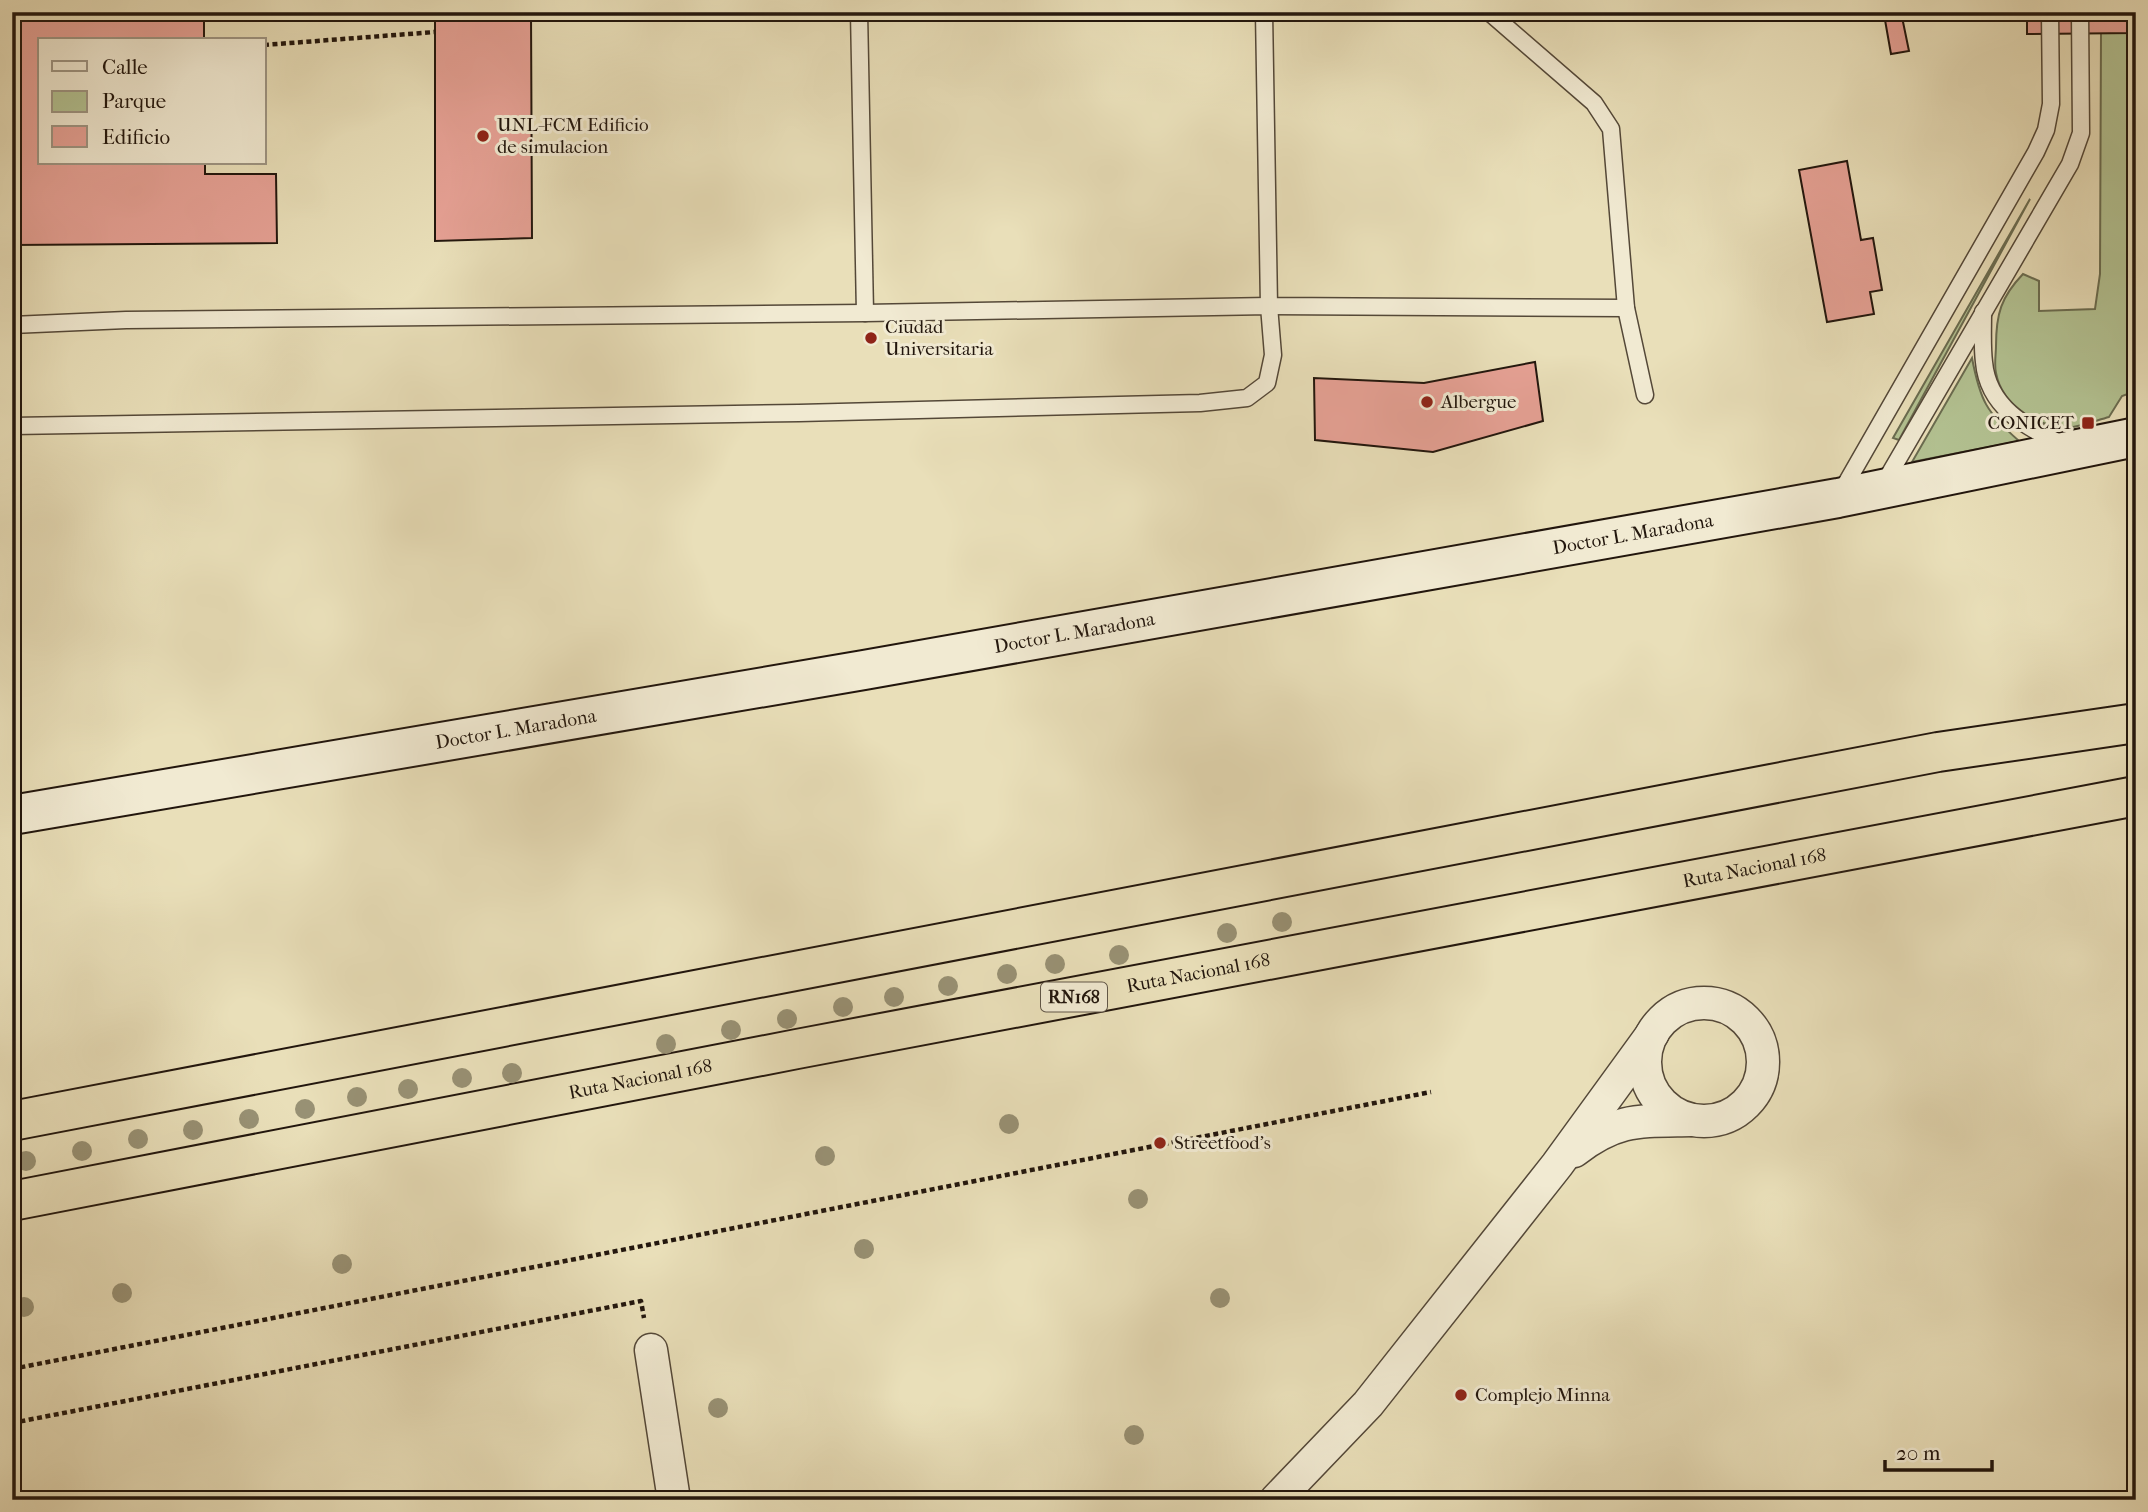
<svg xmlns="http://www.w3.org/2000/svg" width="2148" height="1512" font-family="'IM FELL French Canon',serif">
<rect width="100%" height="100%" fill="#e9dfb9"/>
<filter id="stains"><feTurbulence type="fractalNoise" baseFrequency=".00286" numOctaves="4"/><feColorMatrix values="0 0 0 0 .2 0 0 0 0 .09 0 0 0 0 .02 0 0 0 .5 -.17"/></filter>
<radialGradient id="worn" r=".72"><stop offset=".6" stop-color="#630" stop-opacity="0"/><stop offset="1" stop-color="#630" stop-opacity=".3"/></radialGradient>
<g fill="#b3c292" stroke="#6a6c50" stroke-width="2">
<path d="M2101 33H2136V391L2122 396 2109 417C2098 420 2085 425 2073 427 2041 430 2002 406 1996 373 1994 365 1996 354 1996 346 1996 314 2001 297 2023 274L2039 281V311L2095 309 2100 274Z"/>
<path d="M2030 199 1899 440 1893 438Z"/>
<path d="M1972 358C1980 400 1986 412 2019 441L1912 462Z"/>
</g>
<g fill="#e6a195" stroke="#22160d" stroke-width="2">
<path d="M12 12H204V40H40V163H205V174H276L277 243 12 245Z"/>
<path d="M435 12H531L532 238 435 241Z"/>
<path d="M2027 12H2136V33L2027 34Z"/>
<path d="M1902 17 1909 51 1891 54 1885 20Z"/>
<path d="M1847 161 1861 240 1873 238 1882 290 1870 292 1874 314 1827 322 1799 170Z"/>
<path d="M1535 362 1543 421 1433 452 1315 440 1314 378 1424 383Z"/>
</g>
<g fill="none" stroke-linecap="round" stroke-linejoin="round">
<g stroke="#544838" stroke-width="19">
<g id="lane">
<path d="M859 12 865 313"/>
<path d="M1264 12 1269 306 1626 308"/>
<path d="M1489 12 1594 103 1611 129 1626 308 1645 395"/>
<path d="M1983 312C1983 329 1982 346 1984 362 1988 407 2025 427 2062 444"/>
<path d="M12 325 126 320 865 313 1269 306 1273 355 1267 383 1247 398 1200 403 799 413 12 426"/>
<path d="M1883 485 2070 164 2081 133 2080 12"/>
<path d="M1840 494 2036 152 2046 130 2051 104 2050 12"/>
</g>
</g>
<g stroke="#544838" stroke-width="35">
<g id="street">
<circle cx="1704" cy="1062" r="59"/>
<path d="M1574 1151C1617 1118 1639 1121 1691 1120"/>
<path d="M651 1350 674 1500"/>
<path d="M1276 1500 1368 1404 1557 1165 1653 1033"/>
</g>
</g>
<g stroke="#22160d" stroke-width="42">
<g id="secondary">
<path id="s1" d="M12 815 864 670 1838 498 2136 437"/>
</g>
</g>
<g stroke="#22160d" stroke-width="42">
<g id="highway">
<path d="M12 1121 1938 752 2136 723"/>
<path id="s2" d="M12 1201 797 1049 2136 796"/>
</g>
</g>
<g stroke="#22160d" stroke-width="4.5" stroke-dasharray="5 3.5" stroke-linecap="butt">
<path d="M264 45 435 32"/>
<path d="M12 1369 1431 1092"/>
<path d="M12 1423 641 1301 644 1318"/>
</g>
<use href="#lane" stroke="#f1ead2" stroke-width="16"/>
<use href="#street" stroke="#f1ead2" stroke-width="32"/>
<use href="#secondary" stroke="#f1ead2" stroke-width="38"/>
<use href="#highway" stroke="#e9dfb9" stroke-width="38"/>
</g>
<g fill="#989174">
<circle cx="1282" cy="922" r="10"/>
<circle cx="1227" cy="933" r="10"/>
<circle cx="1119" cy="955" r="10"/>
<circle cx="1055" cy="964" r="10"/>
<circle cx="1007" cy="974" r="10"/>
<circle cx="948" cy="986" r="10"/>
<circle cx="894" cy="997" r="10"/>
<circle cx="843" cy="1007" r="10"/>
<circle cx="787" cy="1019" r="10"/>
<circle cx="731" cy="1030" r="10"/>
<circle cx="666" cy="1044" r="10"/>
<circle cx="512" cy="1073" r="10"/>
<circle cx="462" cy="1078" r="10"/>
<circle cx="408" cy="1089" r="10"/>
<circle cx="357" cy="1097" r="10"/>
<circle cx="305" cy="1109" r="10"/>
<circle cx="249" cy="1119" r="10"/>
<circle cx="1009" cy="1124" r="10"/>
<circle cx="193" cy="1130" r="10"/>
<circle cx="138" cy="1139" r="10"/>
<circle cx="82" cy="1151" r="10"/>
<circle cx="825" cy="1156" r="10"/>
<circle cx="26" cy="1161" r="10"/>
<circle cx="1138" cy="1199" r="10"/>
<circle cx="864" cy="1249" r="10"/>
<circle cx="342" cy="1264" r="10"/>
<circle cx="122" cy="1293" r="10"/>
<circle cx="1220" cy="1298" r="10"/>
<circle cx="24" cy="1307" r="10"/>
<circle cx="718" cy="1408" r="10"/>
<circle cx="1134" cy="1435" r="10"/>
</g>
<g fill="#8f2418" stroke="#f1ead2" stroke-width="2.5">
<circle cx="483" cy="136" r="7"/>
<circle cx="871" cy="338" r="7"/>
<circle cx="1427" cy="402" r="7"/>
<rect x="2081" y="416" width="14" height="14" rx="3.5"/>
<circle cx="1160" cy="1143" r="7"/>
<circle cx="1461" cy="1395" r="7"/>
</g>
<g text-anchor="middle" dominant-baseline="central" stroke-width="6" stroke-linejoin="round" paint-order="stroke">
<rect fill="#f1ead2" stroke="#605648" stroke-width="2" x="1041" y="982.5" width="66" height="29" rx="5"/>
<g font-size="18" font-weight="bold" fill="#22160d">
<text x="1074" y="997">RN168</text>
</g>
<g font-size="19" fill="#22160d" stroke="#f1ead2" text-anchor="start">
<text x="497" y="125">UNL-FCM Edificio<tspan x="497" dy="22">de simulacion</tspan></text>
<text x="885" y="327">Ciudad<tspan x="885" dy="22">Universitaria</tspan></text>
<text x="1441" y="402">Albergue</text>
<text x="2074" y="423" text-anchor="end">CONICET</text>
<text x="1174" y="1143">Streetfood’s</text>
<text x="1475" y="1395">Complejo Minna</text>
</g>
<g font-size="19" fill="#22160d" stroke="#f1ead2">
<text stroke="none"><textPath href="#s1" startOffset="1645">Doctor L. Maradona</textPath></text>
<text stroke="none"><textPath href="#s1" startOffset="1078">Doctor L. Maradona</textPath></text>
<text stroke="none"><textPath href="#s1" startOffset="511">Doctor L. Maradona</textPath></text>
<text stroke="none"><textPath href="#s2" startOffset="1774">Ruta Nacional 168</textPath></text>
<text stroke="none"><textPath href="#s2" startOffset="1208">Ruta Nacional 168</textPath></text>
<text stroke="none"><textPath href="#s2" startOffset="640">Ruta Nacional 168</textPath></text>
</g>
</g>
<rect width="2148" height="1512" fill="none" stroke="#e9dfb9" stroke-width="42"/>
<rect x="14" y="14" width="2120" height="1484" fill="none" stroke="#22160d" stroke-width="3.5"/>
<rect x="21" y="21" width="2106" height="1470" fill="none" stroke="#22160d" stroke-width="2"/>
<rect x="38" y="38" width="228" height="126" fill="#f1ead2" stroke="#9e9583" stroke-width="2"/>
<rect x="52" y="61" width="35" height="10" fill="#f1ead2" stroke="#9e9583" stroke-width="2"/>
<text x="102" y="74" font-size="21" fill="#22160d">Calle</text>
<rect x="52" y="91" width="35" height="21" fill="#b3c292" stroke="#9e9583" stroke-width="2"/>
<text x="102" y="108" font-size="21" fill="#22160d">Parque</text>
<rect x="52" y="126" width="35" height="21" fill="#e6a195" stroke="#9e9583" stroke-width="2"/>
<text x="102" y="144" font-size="21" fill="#22160d">Edificio</text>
<path d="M1885 1460v10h107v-10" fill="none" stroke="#22160d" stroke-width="3.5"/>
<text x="1896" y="1460" font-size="21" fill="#22160d" stroke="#f1ead2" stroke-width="5" paint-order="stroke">20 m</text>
<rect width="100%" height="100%" filter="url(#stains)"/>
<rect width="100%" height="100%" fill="url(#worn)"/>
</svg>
